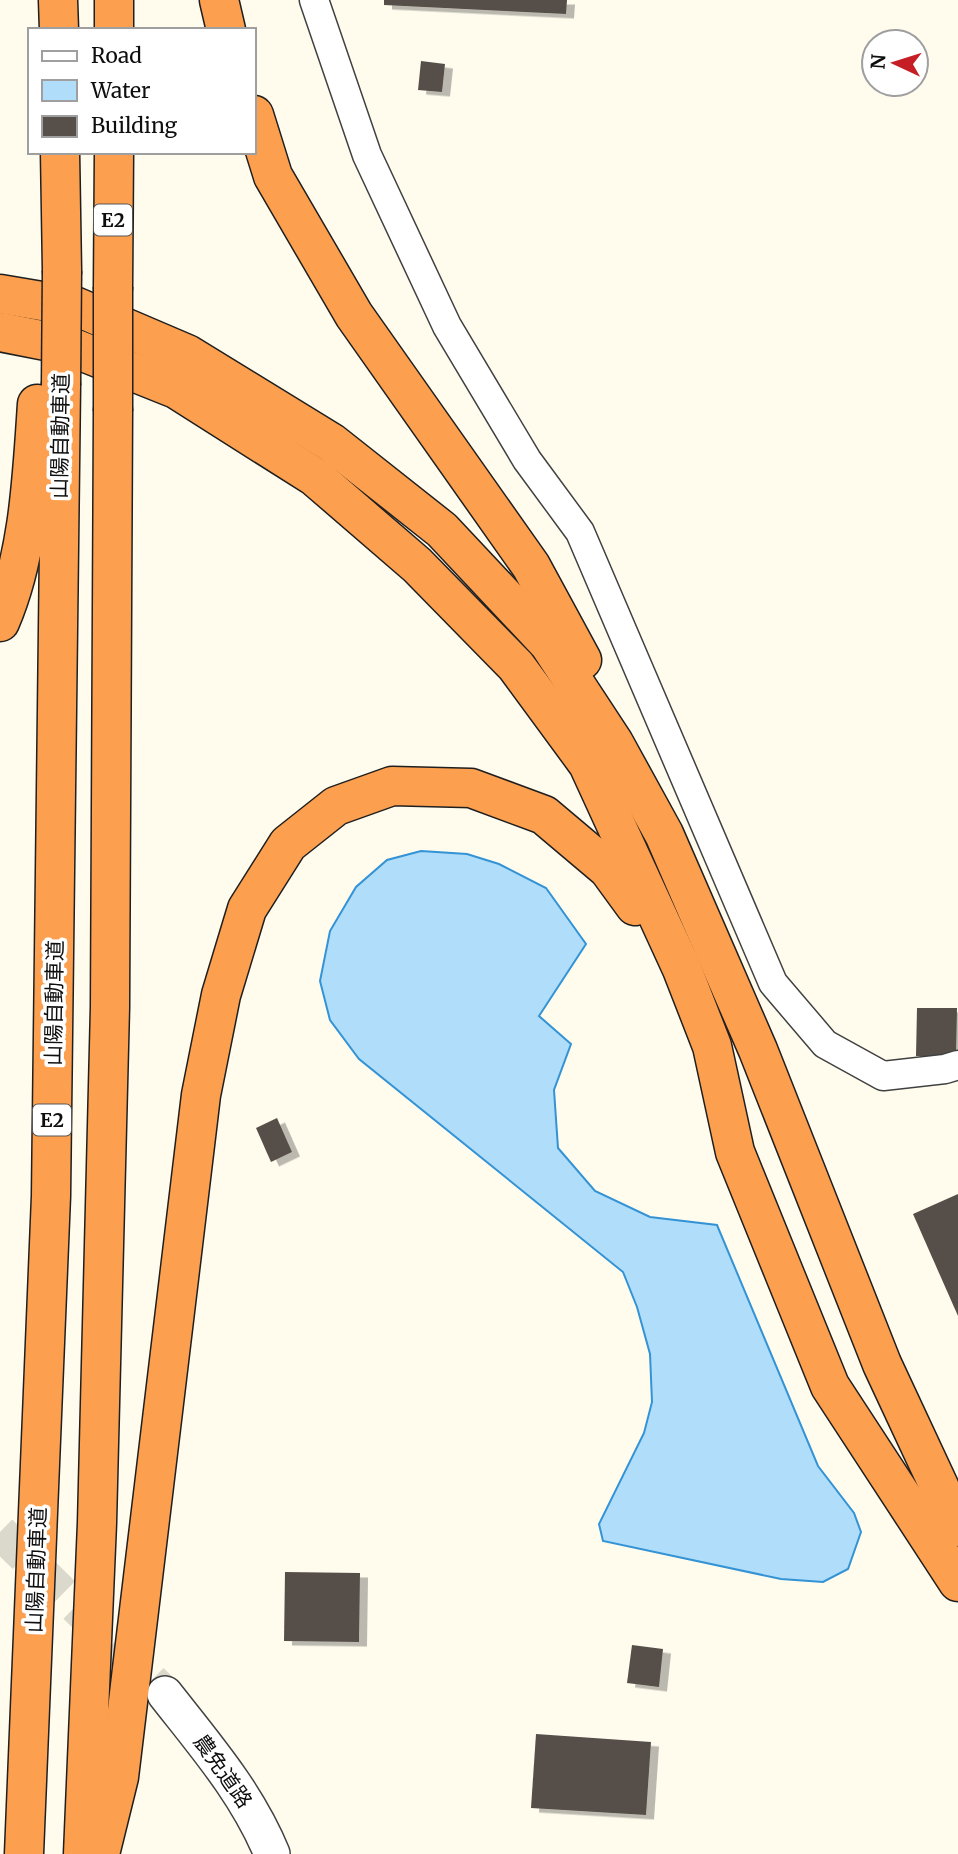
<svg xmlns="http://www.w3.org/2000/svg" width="958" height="1854" font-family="Merriweather,'Noto Sans JP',serif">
<defs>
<filter id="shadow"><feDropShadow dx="8" dy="4.5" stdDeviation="0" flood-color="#0004"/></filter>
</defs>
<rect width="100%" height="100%" fill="#fffcee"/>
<path fill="#b0ddf9" stroke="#3393d5" stroke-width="2" d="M421 851 467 854 499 864 546 888 586 944 539 1016 571 1044 554 1090 558 1148 595 1191 650 1217 717 1225 818 1466 854 1513 861 1532 848 1569 823 1582 781 1579 603 1541 599 1524 644 1433 652 1402 650 1354 637 1307 623 1272 359 1059 330 1020 320 981 330 931 356 887 387 860Z"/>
<g fill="#574f49" filter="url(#shadow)">
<path d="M384 0H567L566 14 384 5Z"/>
<path d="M421 61 445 64 442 92 418 90Z"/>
<path d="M917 1008H957L956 1057 916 1056Z"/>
<path d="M277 1118 292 1152 271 1162 256 1128Z"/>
<path d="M958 1194V1316L913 1214Z"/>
<path d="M285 1572 360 1573 359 1642 284 1641Z"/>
<path d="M632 1645 663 1649 659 1687 627 1683Z"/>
<path d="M536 1734 651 1742 646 1815 531 1808Z"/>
</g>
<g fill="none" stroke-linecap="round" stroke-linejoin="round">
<path stroke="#dbd8cc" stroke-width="35" stroke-dasharray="35 18" stroke-linecap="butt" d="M0 1532 165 1694"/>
<g stroke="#414141" stroke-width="31">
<path id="minor" d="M314 0 367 155 447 326 527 460 580 532 773 983 825 1044 883 1076 945 1069 958 1065"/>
</g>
<g stroke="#414141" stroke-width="38">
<path id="tertiary" d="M165 1694C205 1745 247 1793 272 1854"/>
</g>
<g stroke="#1f1f1f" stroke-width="41">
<g id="motorway">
<path d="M58 0 59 30"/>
<path d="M219 0 226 30"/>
<path d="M114 30V0"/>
<path d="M254 115 273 176 354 315 531 566 582 660"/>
<path d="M60 152 62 271"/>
<path d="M113 287 114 152"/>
<path d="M0 294 77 307 187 354 332 443 442 530 549 644 614 743 664 834 758 1050 882 1364 958 1527"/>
<path d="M0 332 66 345 176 389 315 477 417 565 516 666 588 764 682 969 712 1046 735 1152 830 1386 958 1582"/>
<path d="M0 622C29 555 32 477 37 404"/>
<path d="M24 1854 51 1196 61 385"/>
<path d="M83 1854 97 1523 110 1007 113 411"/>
<path d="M100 1854 119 1777 201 1095 221 995 247 909 288 844 336 806 392 786 471 788 544 815 608 869 635 906"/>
</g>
</g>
<use href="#minor" stroke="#fff" stroke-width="28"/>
<use href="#tertiary" stroke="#fff" stroke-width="35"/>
<use href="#motorway" stroke="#fc9f4f" stroke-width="38"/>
<g stroke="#1f1f1f" stroke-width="41" stroke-linecap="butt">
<g id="motorway-bridge">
<path d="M113 287V411"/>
<path d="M61 385 62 271"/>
</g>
</g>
<use href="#motorway-bridge" stroke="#fc9f4f" stroke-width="38"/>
</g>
<g text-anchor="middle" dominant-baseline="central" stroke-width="7" stroke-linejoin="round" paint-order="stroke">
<g fill="#fff" stroke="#565656" stroke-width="2">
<rect x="94" y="204.5" width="38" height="31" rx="5"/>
<rect x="33" y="1104.5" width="38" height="31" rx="5"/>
</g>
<g font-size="19" font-weight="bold" fill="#0e0e0e">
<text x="113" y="220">E2</text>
<text x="52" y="1120">E2</text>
</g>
<g font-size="21" fill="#0e0e0e" stroke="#fff">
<text transform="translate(60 436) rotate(-89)">山陽自動車道</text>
<text transform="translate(54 1003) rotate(-89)">山陽自動車道</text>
<text transform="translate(36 1570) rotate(-88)">山陽自動車道</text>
<text transform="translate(223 1771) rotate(55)">農免道路</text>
</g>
</g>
<rect x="28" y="28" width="228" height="126" fill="#ffffff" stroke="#9f9f9f" stroke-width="2"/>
<rect x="42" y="51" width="35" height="10" fill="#ffffff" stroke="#9f9f9f" stroke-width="2"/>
<text x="91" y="63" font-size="21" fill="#0e0e0e">Road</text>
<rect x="42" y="80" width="35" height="21" fill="#b0ddf9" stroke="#9f9f9f" stroke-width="2"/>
<text x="91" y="98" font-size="21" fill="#0e0e0e">Water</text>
<rect x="42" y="116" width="35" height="21" fill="#574f49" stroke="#9f9f9f" stroke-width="2"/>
<text x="91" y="133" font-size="21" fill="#0e0e0e">Building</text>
<g transform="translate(895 63) rotate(274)"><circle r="33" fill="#ffffff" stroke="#9f9f9f" stroke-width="2"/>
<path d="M0-5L12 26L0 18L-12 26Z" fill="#c51e24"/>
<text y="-10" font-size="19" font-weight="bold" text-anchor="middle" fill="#0e0e0e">N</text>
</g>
</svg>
